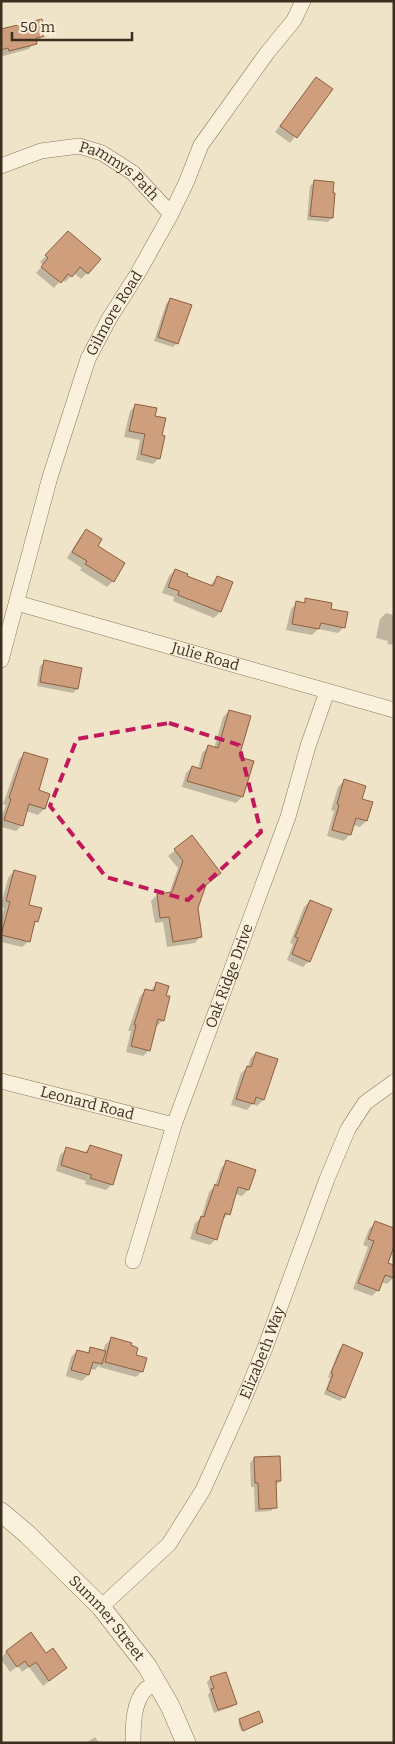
<svg xmlns="http://www.w3.org/2000/svg" width="395" height="1744" font-family="Bitter,serif">
  <style>
    .shadow { fill: #0003 }
    .building { fill: #cf9f7d; stroke: #8d5f41 }
    .lines { fill: none; stroke-linecap: round; stroke-linejoin: round }
    .minor-casing { stroke: #8d765c; stroke-width: 16 }
    .tertiary-casing { stroke: #8d765c; stroke-width: 20 }
    .minor { stroke: #faf1dc; stroke-width: 15 }
    .tertiary { stroke: #faf1dc; stroke-width: 19 }
    .marked { fill: none; stroke: #c2185b; stroke-width: 4; stroke-dasharray: 10 6; stroke-linejoin: round }
    .labels { text-anchor: middle; dominant-baseline: central; stroke-width: 4.5; stroke-linejoin: round; paint-order: stroke }
    .street-label { font-size: 15px; fill: #3d2e20; stroke: #f7eed8 }
  </style>
  <rect width="100%" height="100%" fill="#f0e4c8"/>
  <path class="shadow" d="M 1,30 L 44,35 L 38,41 L 35,42 L 29,49 L 3,56 L 1,54 Z
    M 316,79 L 331,90 L 290,143 L 275,132 Z
    M 315,181 L 332,218 L 328,222 L 307,220 L 310,186 Z
    M 68,233 L 87,273 L 81,279 L 74,273 L 65,282 L 62,279 L 54,288 L 36,273 L 43,265 L 40,262 Z
    M 170,300 L 177,343 L 173,347 L 154,341 L 166,304 Z
    M 136,405 L 153,416 L 161,436 L 159,458 L 153,464 L 136,460 L 140,440 L 124,437 L 130,411 Z
    M 86,531 L 96,546 L 113,581 L 107,587 L 80,570 L 82,568 L 67,558 L 80,537 Z
    M 175,570 L 185,577 L 210,586 L 217,577 L 232,583 L 220,612 L 214,618 L 173,601 L 174,597 L 162,593 L 169,576 Z
    M 306,600 L 329,610 L 344,627 L 338,633 L 318,629 L 312,635 L 286,630 L 291,609 L 297,603 L 302,604 Z
    M 386,613 L 394,615 L 394,645 L 387,644 L 388,641 L 376,638 L 380,619 Z
    M 45,662 L 77,689 L 73,693 L 37,686 L 40,666 Z
    M 229,711 L 238,758 L 252,762 L 242,797 L 236,803 L 182,787 L 186,773 L 192,767 L 198,769 L 202,753 L 208,747 L 214,749 L 223,717 Z
    M 25,753 L 44,809 L 38,815 L 26,811 L 22,825 L 16,831 L 1,827 L 1,818 L 6,805 L 3,804 L 19,759 Z
    M 344,781 L 360,800 L 366,821 L 360,827 L 353,825 L 350,834 L 344,841 L 327,836 L 334,811 L 331,810 L 338,787 Z
    M 192,837 L 204,886 L 197,908 L 201,936 L 195,943 L 167,947 L 163,922 L 155,923 L 151,901 L 157,895 L 169,894 L 178,868 L 168,856 Z
    M 14,871 L 27,906 L 37,921 L 32,926 L 29,941 L 22,947 L 1,942 L 1,920 L 4,908 L 1,907 L 1,905 L 8,878 Z
    M 310,901 L 309,961 L 303,967 L 287,960 L 293,944 L 290,943 L 304,907 Z
    M 156,984 L 165,996 L 163,1020 L 157,1026 L 155,1026 L 149,1050 L 143,1056 L 126,1052 L 131,1031 L 128,1031 L 140,996 L 146,990 L 150,991 Z
    M 256,1053 L 263,1100 L 257,1106 L 252,1104 L 247,1110 L 231,1105 L 241,1073 L 248,1067 L 250,1059 Z
    M 90,1147 L 112,1184 L 106,1190 L 85,1184 L 86,1181 L 56,1171 L 60,1155 L 66,1149 L 84,1153 Z
    M 227,1162 L 254,1170 L 248,1190 L 242,1196 L 235,1194 L 228,1214 L 222,1221 L 216,1239 L 210,1245 L 190,1239 L 195,1223 L 201,1218 L 209,1192 L 215,1186 L 221,1168 Z
    M 375,1223 L 394,1230 L 394,1249 L 388,1264 L 394,1277 L 387,1284 L 381,1282 L 378,1290 L 372,1296 L 353,1289 L 368,1247 L 363,1245 L 369,1229 Z
    M 111,1339 L 135,1356 L 142,1371 L 136,1377 L 99,1367 L 100,1364 L 95,1370 L 90,1369 L 88,1375 L 82,1381 L 66,1376 L 71,1357 L 77,1351 L 86,1354 L 91,1349 L 103,1352 L 105,1345 Z
    M 343,1346 L 344,1397 L 340,1401 L 324,1394 L 330,1378 L 328,1377 L 339,1350 Z
    M 254,1458 L 280,1481 L 276,1485 L 275,1507 L 271,1511 L 255,1512 L 254,1487 L 251,1487 L 250,1463 Z
    M 31,1634 L 46,1654 L 66,1668 L 43,1686 L 29,1667 L 22,1672 L 18,1666 L 10,1672 L 1,1659 L 6,1652 Z
    M 211,1678 L 236,1703 L 232,1707 L 214,1713 L 208,1695 L 210,1692 L 207,1682 Z
    M 258,1713 L 262,1722 L 241,1731 L 238,1722 Z
    M 95,1737 L 99,1743 L 86,1743 Z"/>
  <path class="building" d="M 42,19 L 46,36 L 36,38 L 37,44 L 9,51 L 8,48 L 1,50 L 1,29 Z
    M 316,77 L 333,89 L 297,138 L 280,126 Z
    M 314,180 L 334,182 L 333,193 L 335,193 L 333,218 L 310,216 Z
    M 68,231 L 101,259 L 88,274 L 80,267 L 72,277 L 68,274 L 61,283 L 41,267 L 48,258 L 45,255 Z
    M 170,298 L 192,305 L 178,344 L 158,337 Z
    M 135,404 L 157,408 L 155,416 L 166,418 L 162,435 L 165,436 L 160,459 L 141,454 L 145,434 L 129,431 Z
    M 86,529 L 102,539 L 98,546 L 125,563 L 114,582 L 85,564 L 87,561 L 72,552 Z
    M 175,569 L 188,574 L 187,576 L 213,586 L 217,576 L 233,582 L 221,612 L 178,595 L 179,591 L 168,587 Z
    M 305,598 L 332,603 L 331,609 L 348,612 L 345,628 L 321,623 L 319,629 L 292,624 L 296,601 L 305,603 Z
    M 44,660 L 82,668 L 78,689 L 40,682 Z
    M 229,710 L 251,716 L 239,757 L 254,761 L 243,797 L 187,781 L 192,766 L 201,769 L 208,745 L 218,748 Z
    M 24,752 L 48,759 L 39,790 L 50,794 L 45,809 L 29,804 L 23,826 L 4,820 L 11,799 L 9,798 Z
    M 344,779 L 366,786 L 362,799 L 373,802 L 367,821 L 356,818 L 351,835 L 332,830 L 339,805 L 337,804 Z
    M 192,835 L 221,873 L 206,885 L 198,908 L 202,937 L 173,942 L 169,917 L 160,918 L 157,894 L 172,892 L 183,861 L 174,849 Z
    M 14,870 L 36,876 L 29,905 L 42,908 L 38,922 L 35,921 L 30,942 L 1,935 L 10,902 L 6,901 Z
    M 310,900 L 332,909 L 310,962 L 292,954 L 298,938 L 295,937 Z
    M 156,982 L 169,986 L 166,996 L 170,996 L 164,1021 L 158,1019 L 150,1051 L 131,1046 L 136,1025 L 134,1025 L 145,989 L 154,991 Z
    M 256,1052 L 278,1059 L 264,1100 L 256,1097 L 254,1104 L 236,1099 L 247,1066 L 251,1067 Z
    M 90,1145 L 122,1155 L 113,1185 L 90,1178 L 92,1175 L 61,1165 L 66,1147 L 87,1153 Z
    M 226,1160 L 256,1170 L 249,1190 L 238,1187 L 230,1215 L 225,1213 L 217,1240 L 196,1233 L 201,1216 L 204,1217 L 215,1184 L 218,1186 Z
    M 375,1221 L 394,1228 L 394,1246 L 388,1263 L 394,1265 L 394,1278 L 385,1275 L 379,1291 L 358,1283 L 374,1241 L 368,1239 Z
    M 111,1337 L 132,1343 L 131,1345 L 138,1348 L 136,1355 L 147,1358 L 143,1372 L 105,1362 Z
    M 343,1344 L 363,1353 L 345,1398 L 327,1390 L 333,1374 L 331,1373 Z
    M 90,1347 L 106,1351 L 102,1364 L 93,1362 L 89,1375 L 71,1370 L 77,1350 L 89,1353 Z
    M 280,1456 L 281,1481 L 276,1481 L 277,1508 L 259,1509 L 258,1483 L 255,1483 L 254,1457 Z
    M 31,1632 L 46,1653 L 53,1648 L 67,1668 L 49,1681 L 36,1662 L 29,1667 L 25,1661 L 17,1667 L 6,1651 Z
    M 226,1672 L 237,1704 L 218,1710 L 211,1689 L 214,1688 L 210,1677 Z
    M 259,1711 L 263,1722 L 243,1731 L 239,1719 Z"/>
  <g class="lines">
    <g class="minor-casing">
      <g id="minor">
        <path id="s1" d="M 1,166 L 41,151 L 79,146 L 102,153 L 133,173 L 171,214"/>
        <path id="s2" d="M 17,603 L 394,710"/>
        <path id="s3" d="M 1,660 L 50,477 L 88,359 L 109,319 L 138,273 L 171,214 L 186,183 L 201,145 L 267,53 L 294,20 L 303,1"/>
        <path id="s4" d="M 1,1081 L 174,1125"/>
        <path id="s5" d="M 133,1261 L 174,1125 L 288,817 L 308,746 L 327,692"/>
        <path id="s6" d="M 101,1607 L 169,1544 L 203,1490 L 240,1408 L 265,1348 L 327,1179 L 348,1129 L 365,1103 L 394,1082"/>
        <path d="M 133,1743 C 133,1727 133,1701 146,1689 C 149,1687 154,1685 157,1683"/>
      </g>
    </g>
    <g class="tertiary-casing">
      <g id="tertiary">
        <path id="s7" d="M 1,1512 L 27,1534 L 101,1607 L 147,1666 L 170,1706 L 186,1743"/>
      </g>
    </g>
    <use href="#minor" class="minor"/>
    <use href="#tertiary" class="tertiary"/>
  </g>
  <path class="marked" d="M 169,723 L 239,745 L 261,832 L 188,900 L 106,877 L 50,806 L 77,739 Z"/>
  <g class="labels">
    <g class="street-label">
      <text stroke="none"><textPath href="#s1" startOffset="129">Pammys Path</textPath></text>
      <text stroke="none"><textPath href="#s3" startOffset="366">Gilmore Road</textPath></text>
      <text stroke="none"><textPath href="#s2" startOffset="196">Julie Road</textPath></text>
      <text stroke="none"><textPath href="#s5" startOffset="301">Oak Ridge Drive</textPath></text>
      <text stroke="none"><textPath href="#s4" startOffset="89">Leonard Road</textPath></text>
      <text stroke="none"><textPath href="#s6" startOffset="306">Elizabeth Way</textPath></text>
      <text stroke="none"><textPath href="#s7" startOffset="150">Summer Street</textPath></text>
    </g>
  </g>
  <rect width="395" height="1744" fill="none" stroke="#3d2e20" stroke-width="5"/>
  <path d="M12 32v8h120v-8" fill="none" stroke="#3d2e20" stroke-width="2.5"/>
  <text x="20" y="32" font-size="15" fill="#3d2e20" stroke="#f7eed8" stroke-width="4" paint-order="stroke">50 m</text>
</svg>
